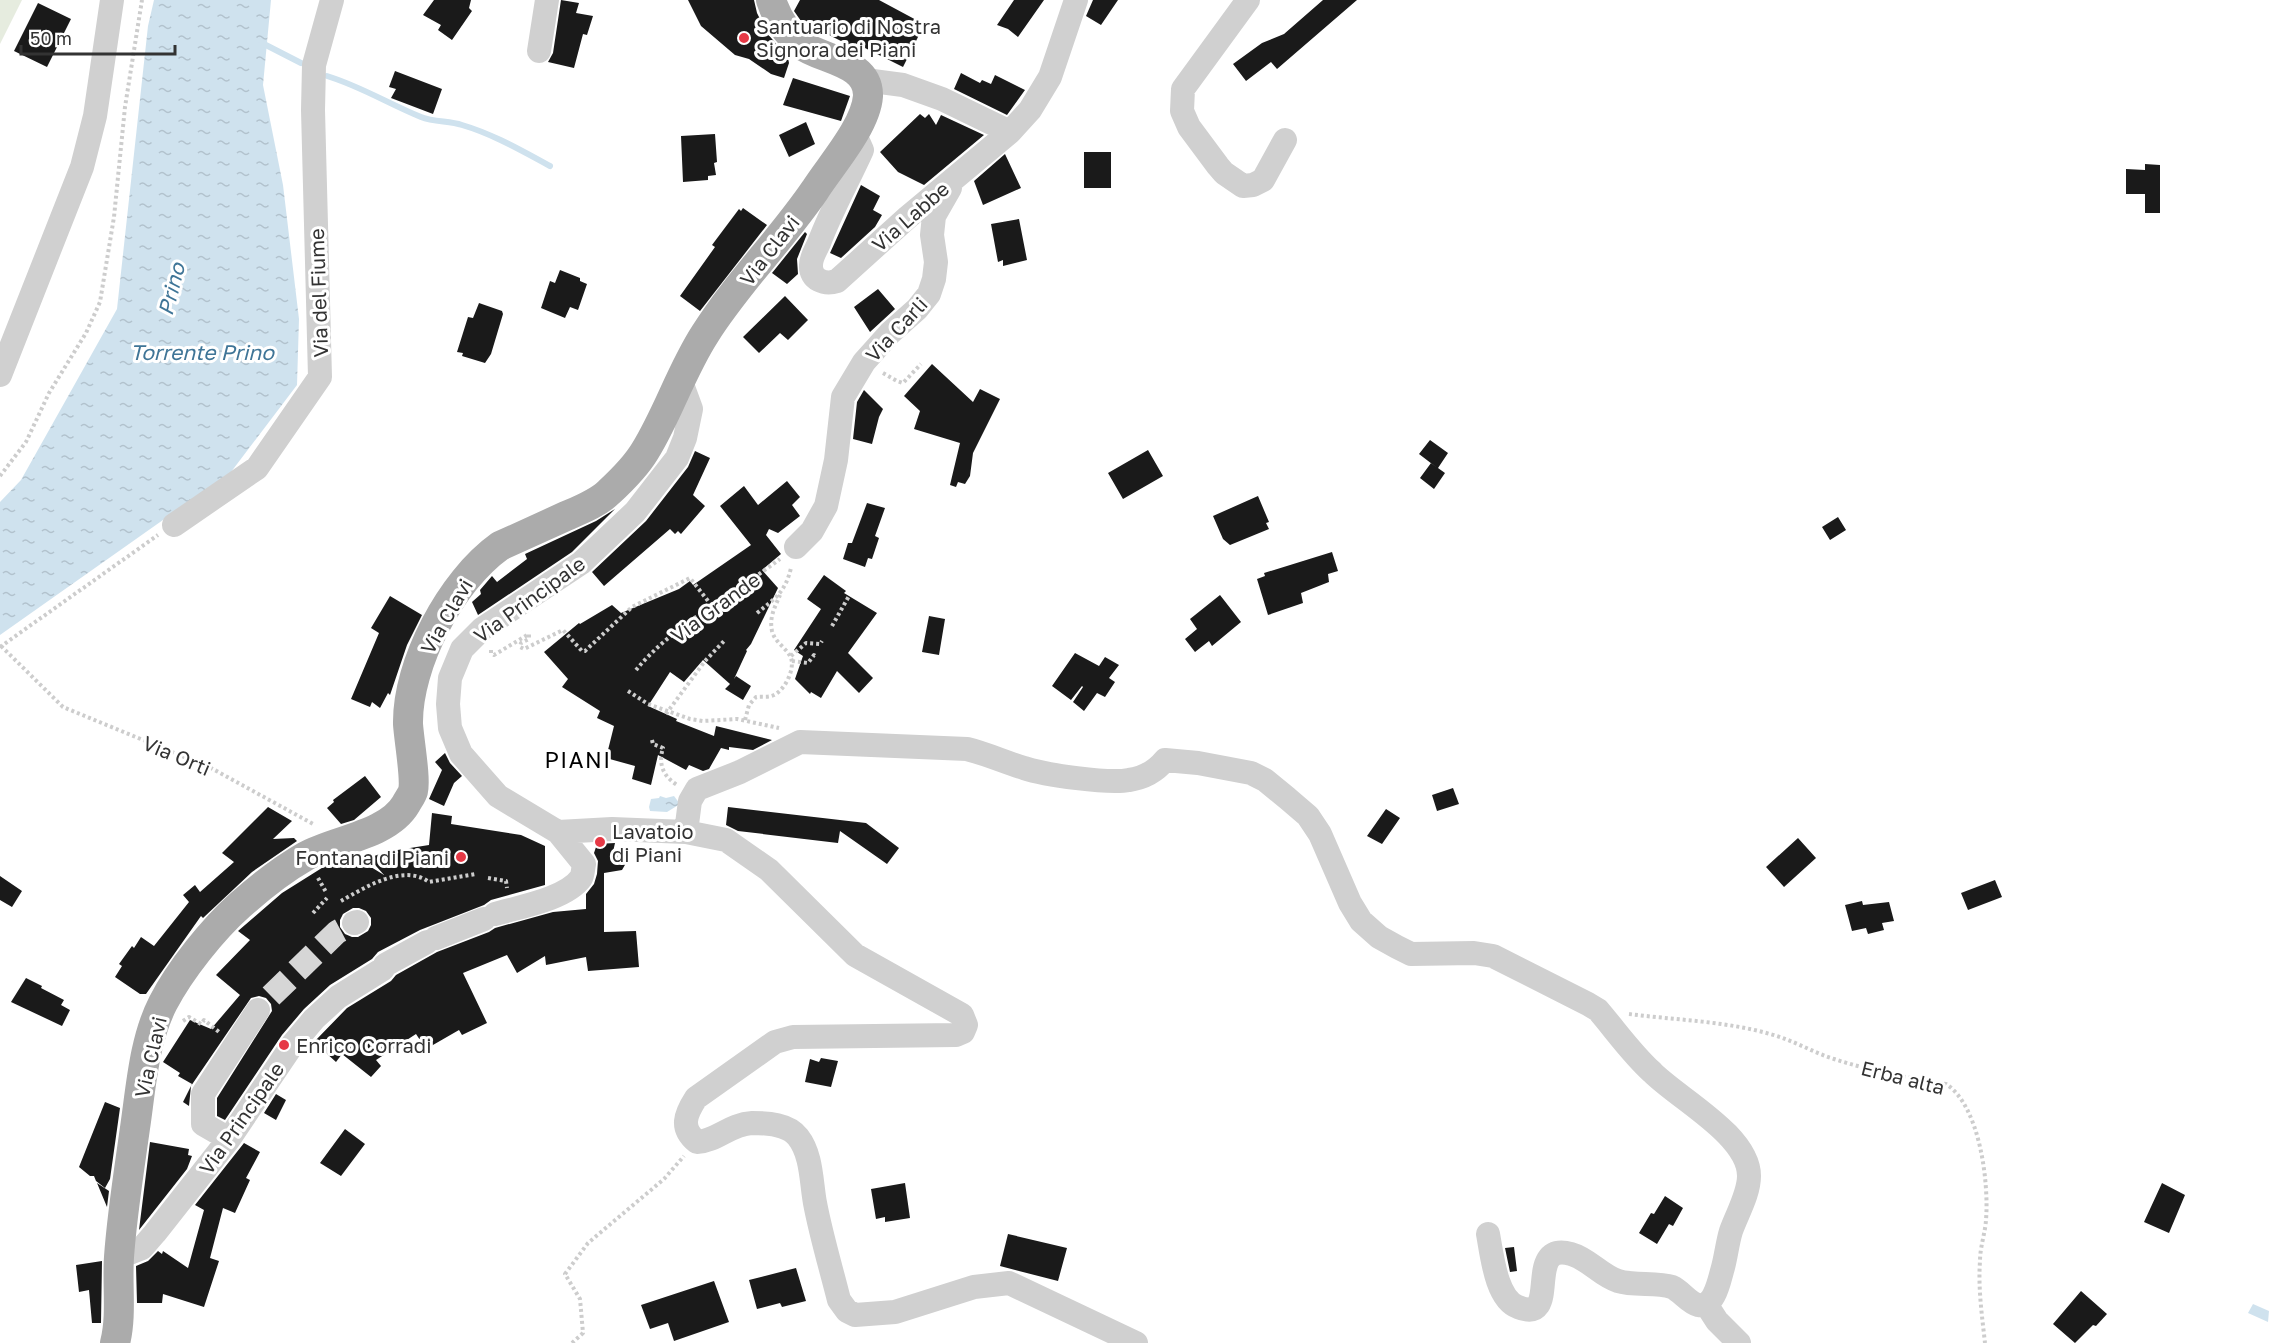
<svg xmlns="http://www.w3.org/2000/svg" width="2269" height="1343" font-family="'Golos Text',sans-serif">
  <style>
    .pitch { fill: #e6ecdf }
    .water { fill: url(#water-ripples) }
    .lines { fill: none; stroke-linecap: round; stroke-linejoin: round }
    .stream { stroke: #cfe2ee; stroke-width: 6 }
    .building { fill: #1a1a1a; fill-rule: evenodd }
    .minor-tunnel { stroke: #d6d6d6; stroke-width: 24; stroke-dasharray: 24 12; stroke-linecap: butt }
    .path { stroke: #cdcdcd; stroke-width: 4; stroke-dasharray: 3 3; stroke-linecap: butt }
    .minor { stroke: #d0d0d0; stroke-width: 24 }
    .major { stroke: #ababab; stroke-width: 30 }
    .poi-dot { fill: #e63946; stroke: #fff; stroke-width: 2 }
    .labels { text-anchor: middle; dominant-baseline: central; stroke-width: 6; stroke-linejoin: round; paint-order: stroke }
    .poi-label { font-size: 20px; fill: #333; stroke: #fff; text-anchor: start }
    .street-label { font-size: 20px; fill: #333; stroke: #fff }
    .water-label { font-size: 21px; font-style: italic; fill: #3f7597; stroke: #fff }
    .quarter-label { font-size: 22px; letter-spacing: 1.5px; fill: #000; stroke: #fff }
  </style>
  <defs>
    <pattern id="water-ripples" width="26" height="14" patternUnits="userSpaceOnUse" patternTransform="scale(1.5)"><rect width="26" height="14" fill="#cfe2ee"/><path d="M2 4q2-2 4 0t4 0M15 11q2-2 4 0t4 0" fill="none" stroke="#b2c2cd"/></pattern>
  </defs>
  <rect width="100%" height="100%" fill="#fff"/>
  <path class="pitch" d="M 0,0 L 22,0 L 0,44 Z"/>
  <path class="water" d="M 154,0 L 271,0 L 263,85 L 283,185 L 299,319 L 297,385 L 231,472 L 0,635 L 0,502 L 21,480 L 117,309 L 148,26 Z
    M 660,796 L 666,798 L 674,796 L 680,804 L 667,812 L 650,811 L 649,807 L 651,799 L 659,798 Z
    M 2253,1304 L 2269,1311 L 2268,1322 L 2248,1313 Z"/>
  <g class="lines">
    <path class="stream" d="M 262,43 L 301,63
      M 327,76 C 360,86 389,104 421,117 C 434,122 449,121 462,125 C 493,134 522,151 550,166"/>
  </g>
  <path class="building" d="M 434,0 L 471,0 L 469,8 L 472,11 L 452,40 L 438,30 L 441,25 L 423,15 Z
    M 561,0 L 579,3 L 576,13 L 593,16 L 587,35 L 583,34 L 574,68 L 548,62 L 553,53 Z
    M 688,0 L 754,0 L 757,13 L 767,33 L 788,58 L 789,63 L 784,78 L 771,74 L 749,59 L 735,55 L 701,26 Z
    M 800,0 L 879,0 L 920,22 L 919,29 L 921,31 L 903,67 L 861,46 L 859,50 L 801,21 L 794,11 Z
    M 1014,0 L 1044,0 L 1018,37 L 1008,29 L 997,25 Z
    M 1093,0 L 1118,0 L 1101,25 L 1086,16 Z
    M 1323,0 L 1357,0 L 1277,69 L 1271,62 L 1246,81 L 1233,64 L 1262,43 L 1284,34 Z
    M 38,3 L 71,19 L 47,67 L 14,51 Z
    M 395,71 L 442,89 L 433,114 L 391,98 L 396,89 L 389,87 Z
    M 961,73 L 980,83 L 982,80 L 991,84 L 995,75 L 1025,90 L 1007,115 L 954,89 Z
    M 793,78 L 850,96 L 841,121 L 783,105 Z
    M 920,114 L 925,118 L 929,114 L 936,125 L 941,115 L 984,135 L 924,185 L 898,172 L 880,152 Z
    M 806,122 L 815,144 L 789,157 L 779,135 Z
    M 715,134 L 717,162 L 714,163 L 716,175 L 708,176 L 708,180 L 683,182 L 681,136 Z
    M 1084,152 L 1111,152 L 1111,188 L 1084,188 Z
    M 1005,154 L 1021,188 L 983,205 L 974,181 Z
    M 2145,164 L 2160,165 L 2160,213 L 2145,213 L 2145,194 L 2126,194 L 2126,169 L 2145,170 Z
    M 861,185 L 880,196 L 873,210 L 882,215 L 875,227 L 841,258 L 830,253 Z
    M 743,208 L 767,225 L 700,311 L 680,296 L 715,247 L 712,245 L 739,209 L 741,211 Z
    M 1019,219 L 1027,260 L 1003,266 L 1003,260 L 998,262 L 991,224 Z
    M 805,232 L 807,234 L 797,259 L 798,274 L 787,284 L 772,273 Z
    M 560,270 L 580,278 L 580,281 L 587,284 L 578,310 L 570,307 L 565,318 L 541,308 L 550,281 L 555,283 Z
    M 878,289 L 895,309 L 870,332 L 854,307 Z
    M 785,296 L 808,320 L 788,340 L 780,333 L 759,353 L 743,337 Z
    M 479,303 L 502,311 L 503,314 L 491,354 L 485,363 L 462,356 L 463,353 L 457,352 L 468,317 L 473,318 Z
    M 932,364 L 973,402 L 980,389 L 1000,399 L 973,453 L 970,476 L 965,484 L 958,482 L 956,487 L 950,485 L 960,443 L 914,429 L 920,411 L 904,396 Z
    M 864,390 L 883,409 L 879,417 L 872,444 L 853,439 L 857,402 Z
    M 1430,440 L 1448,453 L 1438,468 L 1445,473 L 1434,489 L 1420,478 L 1431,463 L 1436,467 L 1419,454 Z
    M 1148,450 L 1163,476 L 1123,499 L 1108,473 Z
    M 695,451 L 710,458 L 693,495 L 705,506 L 681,534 L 678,531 L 675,534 L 670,529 L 604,586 L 592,572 L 646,521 L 688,467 Z
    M 787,481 L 800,497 L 792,505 L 800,516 L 778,533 L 769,529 L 766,535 L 781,554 L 762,570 L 778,588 L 751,644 L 746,650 L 747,651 L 734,679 L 736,676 L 751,686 L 743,700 L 725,689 L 730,684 L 703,660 L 684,682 L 670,672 L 648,706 L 677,719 L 676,721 L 714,736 L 716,726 L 772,740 L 753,750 L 729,747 L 729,750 L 721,748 L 709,769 L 703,771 L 689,765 L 686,770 L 658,755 L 651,785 L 632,779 L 635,766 L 606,758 L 614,726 L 597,718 L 600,711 L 562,687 L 568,679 L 544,652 L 579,623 L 580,624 L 612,605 L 621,613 L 679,589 L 690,581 L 693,585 L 751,545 L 720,506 L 744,486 L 758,505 Z
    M 1258,496 L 1269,522 L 1266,523 L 1269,529 L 1230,545 L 1223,539 L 1213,516 Z
    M 867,503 L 885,508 L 875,536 L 879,538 L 872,559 L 868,558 L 865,567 L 843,559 L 848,543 L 852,543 Z
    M 615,509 L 572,552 L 478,615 L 472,602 L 481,594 L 480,590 L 492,576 L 497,582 L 527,559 L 525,554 L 596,521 Z
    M 1838,517 L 1846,530 L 1830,540 L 1822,527 Z
    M 1332,552 L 1338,571 L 1328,574 L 1329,582 L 1301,593 L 1303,603 L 1268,615 L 1257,579 L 1265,576 L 1264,573 Z
    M 824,575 L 846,591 L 844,593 L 877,613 L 848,653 L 873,678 L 859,693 L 837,671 L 821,698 L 811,692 L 810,694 L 795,679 L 803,656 L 794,650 L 821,609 L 807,599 Z
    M 1220,595 L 1241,622 L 1212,646 L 1209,641 L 1195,652 L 1185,639 L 1197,629 L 1190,619 Z
    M 390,596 L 422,615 L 407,645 L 390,695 L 388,693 L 380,708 L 372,702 L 370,707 L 351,699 L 379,633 L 371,628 Z
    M 929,616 L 945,619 L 939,655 L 922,652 Z
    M 1075,653 L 1099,666 L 1105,657 L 1119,665 L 1109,678 L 1115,682 L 1105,697 L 1097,693 L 1084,711 L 1073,702 L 1083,687 L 1082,686 L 1071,700 L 1052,686 Z
    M 445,753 L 450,763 L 462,776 L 454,783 L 444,806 L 429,799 L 442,770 L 435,762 Z
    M 365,776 L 381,797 L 354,820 L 341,824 L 327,808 L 334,802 L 333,800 Z
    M 1453,788 L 1459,804 L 1437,811 L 1432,795 Z
    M 268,807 L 292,821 L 273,839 L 294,838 L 297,841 L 252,872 L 203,918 L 201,916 L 146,994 L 140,994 L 115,977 L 122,966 L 119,964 L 132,946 L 134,948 L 141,937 L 154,946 L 189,902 L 183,895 L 195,885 L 200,892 L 234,862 L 222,853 Z
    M 728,807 L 866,823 L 899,848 L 887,864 L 840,831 L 838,843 L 738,831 L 726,825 Z
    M 1386,809 L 1400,818 L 1382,844 L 1367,836 Z
    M 432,813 L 452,816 L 451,824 L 521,835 L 545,846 L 545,885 L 491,900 L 484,905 L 420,930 L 378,952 L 372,959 L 330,985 L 304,1009 L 282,1035 L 225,1120 L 217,1116 L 217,1098 L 272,1011 L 271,1004 L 266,998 L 259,996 L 251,998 L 191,1086 L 189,1106 L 183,1102 L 192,1084 L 178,1076 L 180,1073 L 163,1062 L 190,1020 L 211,1029 L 240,995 L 216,975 L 250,940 L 238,931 L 282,893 L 325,866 L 353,856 L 384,875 L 369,858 L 385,852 L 429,845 ZM 353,908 L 359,908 L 366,911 L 371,918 L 371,925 L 368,931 L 358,937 L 352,937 L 345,934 L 340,927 L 340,920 L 343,914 Z
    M 1798,838 L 1816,858 L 1784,887 L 1766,867 Z
    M 615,843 L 613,852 L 629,858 L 622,870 L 604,873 L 604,932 L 636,931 L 639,967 L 588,971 L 586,957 L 546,965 L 545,956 L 517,973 L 507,955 L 463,973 L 487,1023 L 462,1035 L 459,1030 L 426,1049 L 416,1034 L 376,1060 L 381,1066 L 371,1077 L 342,1054 L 336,1062 L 314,1042 L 347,1008 L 391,981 L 396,975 L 437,952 L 489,932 L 495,928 L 553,912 L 586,909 L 586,894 L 594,884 L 597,874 L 598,861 L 594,853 L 597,844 Z
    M 0,876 L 22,891 L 12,907 L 0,900 Z
    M 1995,880 L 2002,897 L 1968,910 L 1961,893 Z
    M 1862,901 L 1863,905 L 1889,902 L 1894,921 L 1882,923 L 1884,930 L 1868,934 L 1866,928 L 1852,931 L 1845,905 Z
    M 26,978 L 42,986 L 41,988 L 64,1000 L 61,1005 L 70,1010 L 62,1026 L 11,1002 Z
    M 821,1058 L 838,1061 L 831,1087 L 805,1082 L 810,1059 L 819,1062 Z
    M 276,1094 L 286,1100 L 276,1120 L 264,1113 Z
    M 105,1102 L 120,1108 L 110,1179 L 105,1188 L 96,1181 L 94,1176 L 90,1176 L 79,1167 Z
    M 345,1129 L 365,1144 L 341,1176 L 320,1163 Z
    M 150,1142 L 189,1149 L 188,1155 L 192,1156 L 187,1169 L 139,1230 Z
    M 244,1143 L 260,1152 L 246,1178 L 250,1180 L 235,1213 L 223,1208 L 210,1258 L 219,1261 L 204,1307 L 163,1294 L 162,1303 L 137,1303 L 136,1266 L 148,1261 L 158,1251 L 162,1254 L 163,1251 L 188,1268 L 204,1210 L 195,1205 Z
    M 97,1183 L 109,1191 L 107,1207 Z
    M 905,1183 L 910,1218 L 885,1222 L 885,1217 L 876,1219 L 871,1189 Z
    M 2162,1183 L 2185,1195 L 2169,1233 L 2144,1222 Z
    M 1665,1196 L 1683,1208 L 1673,1226 L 1669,1224 L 1657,1244 L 1639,1233 L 1651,1213 L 1654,1214 Z
    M 1008,1234 L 1067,1248 L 1058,1281 L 1000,1266 Z
    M 1514,1247 L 1517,1271 L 1510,1272 L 1505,1248 Z
    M 102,1261 L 101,1323 L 92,1323 L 89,1290 L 79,1292 L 76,1265 Z
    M 796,1268 L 806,1301 L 782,1307 L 780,1303 L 757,1309 L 749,1280 Z
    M 714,1281 L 729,1322 L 674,1341 L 668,1323 L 650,1329 L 641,1305 Z
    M 2081,1291 L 2107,1314 L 2096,1326 L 2093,1325 L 2075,1343 L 2053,1324 Z"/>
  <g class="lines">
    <path class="minor-tunnel" d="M 271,996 L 337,932 L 354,923"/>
    <path class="path" d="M 883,373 L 897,381 L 903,383 L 921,364
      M 0,476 L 26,442 L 49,393 L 86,333 L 100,302 L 114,217 L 125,107 L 142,0
      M 757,613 C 776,598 785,592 791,568
      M 832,626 L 849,596
      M 1,646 L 63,707 L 211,768 L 315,825
      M 0,647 L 158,535
      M 491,650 L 491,653 L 494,655 L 529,634 L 529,639 L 521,643 L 520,647 L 524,649 L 563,630 L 582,651 L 585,651 L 632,607 L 690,578 L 712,606
      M 791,656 L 806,643 L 820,644 L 822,641
      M 792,661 L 808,663 L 814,655 L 816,657
      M 636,670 C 672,626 734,594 780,559
      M 628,691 L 648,704 L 690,719 L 703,721 L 737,719 L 779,728
      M 666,714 L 705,661 L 725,640
      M 745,720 L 749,705 L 756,697 C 762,696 768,698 774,695 C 785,690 795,669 791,658 C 787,648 775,643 772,631 C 769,617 775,607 780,595
      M 652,740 L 653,744 L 663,748 C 658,764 663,776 677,785
      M 318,878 L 326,892
      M 488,878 L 506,881 L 507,888
      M 341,901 C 364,888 403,863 429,882 L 476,874
      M 313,913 L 327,898
      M 1629,1014 C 1675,1020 1725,1021 1770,1034 C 1793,1040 1812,1052 1834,1059 C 1871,1071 1908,1078 1946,1084 C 1980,1106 1989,1183 1986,1220 C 1985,1234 1980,1247 1980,1261 C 1978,1288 1982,1316 1985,1343
      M 183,1021 L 189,1017 L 201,1024 L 204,1020 L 219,1032
      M 572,1343 L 583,1333 L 580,1299 L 565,1274 L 588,1243 L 664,1179 L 684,1156"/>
    <path class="minor" d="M 1248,0 L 1183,89 L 1182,111 L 1189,127 L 1218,166 L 1224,173 L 1243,186 L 1253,185 L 1263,180 L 1285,140
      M 539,51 L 547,0
      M 865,80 L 903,85 L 942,99 L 1010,132
      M 854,132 L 862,150 C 848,181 831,211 819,243 C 816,250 811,257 811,265 C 810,280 825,285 837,281 L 908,217 L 1010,132 L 1030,110 L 1050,77 L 1076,0
      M 0,375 L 82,167 L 95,116 L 112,0
      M 174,525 L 257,468 L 320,377 L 313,110 L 314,65 L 332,0
      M 796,547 L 812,531 L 826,506 L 836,460 L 843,397 L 864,362 L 890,333 L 917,309 L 929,294 L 934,279 L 936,262 L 932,235 L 934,216 L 950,188
      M 558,832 L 612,829 L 686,832 L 726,840 L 769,870 L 855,955 L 962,1015 L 966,1025 L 963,1032 L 956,1035 L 793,1037 L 775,1042 L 696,1098 C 685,1115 680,1128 697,1142 C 717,1141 730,1124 752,1123 C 768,1123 788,1124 798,1137 C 812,1155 811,1181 815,1203 C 821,1235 831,1268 839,1300 L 847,1311 L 855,1315 L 895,1312 L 974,1287 L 1009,1283 L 1136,1343
      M 686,832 L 690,801 L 697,789 L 740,772 L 800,742 L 967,749 C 987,754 1004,762 1024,768 C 1045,775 1109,784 1129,780 C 1143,778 1156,771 1165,760 L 1198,763 L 1251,773 L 1265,780 L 1287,798 L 1308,816 L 1320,834 L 1350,903 L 1361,921 L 1379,937 L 1397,947 L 1411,954 L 1474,953 L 1493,956 L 1588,1004 L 1598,1010 C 1616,1031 1632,1054 1652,1072 C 1677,1098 1749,1135 1749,1176 C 1749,1194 1737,1214 1731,1231 C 1727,1244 1726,1258 1722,1271 C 1719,1282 1714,1308 1698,1305 C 1689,1303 1681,1291 1672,1287 C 1657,1282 1634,1286 1618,1281 C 1600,1275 1589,1259 1571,1254 C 1522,1241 1563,1325 1518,1307 C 1496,1299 1492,1255 1488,1234
      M 495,914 C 519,907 566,899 581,878 C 583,874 583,869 584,864 L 558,832 L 498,796 L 461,754 L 450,728 L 448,704 L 450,678 L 462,649 L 482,629 L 581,563 L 635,512 L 677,458 L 685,438 L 691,409 L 680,379
      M 354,923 L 357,922
      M 436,938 L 484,919
      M 229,1139 L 203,1124 L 203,1094 L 258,1010
      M 119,1257 L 142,1248 L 155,1233 L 229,1139 L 293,1044 L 314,1019 L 338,997 L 383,969 L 385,965 L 427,942
      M 1706,1304 L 1717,1321 L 1739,1343"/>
    <path class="major" d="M 115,1343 C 122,1316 117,1285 119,1257 C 122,1214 129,1171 135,1128 C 141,1087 144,1040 163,1003 C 180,970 213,929 240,905 C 258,889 285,868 306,856 C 335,840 388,835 406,804 C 408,800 412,795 413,791 C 416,779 409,740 408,724 C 407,664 451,581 500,546 C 522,536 544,526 566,516 C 580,510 598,503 609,492 C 622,480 636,466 645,451 C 668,414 681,371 705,334 C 737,283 781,240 815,190 C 831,165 866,126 868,96 C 869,61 821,60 800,44 C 785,32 777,18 771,0"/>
  </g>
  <g class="poi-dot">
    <circle cx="744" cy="38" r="6"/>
    <circle cx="600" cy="842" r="6"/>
    <circle cx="461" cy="857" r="6"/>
    <circle cx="284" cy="1045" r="6"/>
  </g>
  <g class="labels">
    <g class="poi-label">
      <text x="756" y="26">Santuario di Nostra<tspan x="756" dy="23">Signora dei Piani</tspan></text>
      <text x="612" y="831">Lavatoio<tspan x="612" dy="23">di Piani</tspan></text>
      <text x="449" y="857" text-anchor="end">Fontana di Piani</text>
      <text x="296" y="1045">Enrico Corradi</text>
    </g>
    <g class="street-label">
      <text transform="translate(910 216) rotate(-41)">Via Labbe</text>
      <text transform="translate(769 250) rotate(-52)">Via Clavi</text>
      <text transform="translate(318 293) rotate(-92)">Via del Fiume</text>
      <text transform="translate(896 329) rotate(-47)">Via Carli</text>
      <text transform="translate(529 599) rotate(-36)">Via Principale</text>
      <text transform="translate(715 607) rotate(-36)">Via Grande</text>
      <text transform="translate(446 616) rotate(-60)">Via Clavi</text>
      <text transform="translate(177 755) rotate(23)">Via Orti</text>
      <text transform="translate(150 1057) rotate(-77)">Via Clavi</text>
      <text transform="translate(1903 1077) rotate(14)">Erba alta</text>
      <text transform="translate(241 1118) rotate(-55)">Via Principale</text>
    </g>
    <g class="water-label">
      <text transform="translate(171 289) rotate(-76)">Prino</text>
      <text x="202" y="352">Torrente Prino</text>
    </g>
    <g class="quarter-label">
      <text x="578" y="759">PIANI</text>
    </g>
  </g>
  <path d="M21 45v9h154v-9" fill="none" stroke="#333333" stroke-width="3"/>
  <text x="30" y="45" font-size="18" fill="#333333" stroke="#ffffff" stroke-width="4.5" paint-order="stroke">50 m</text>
</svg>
